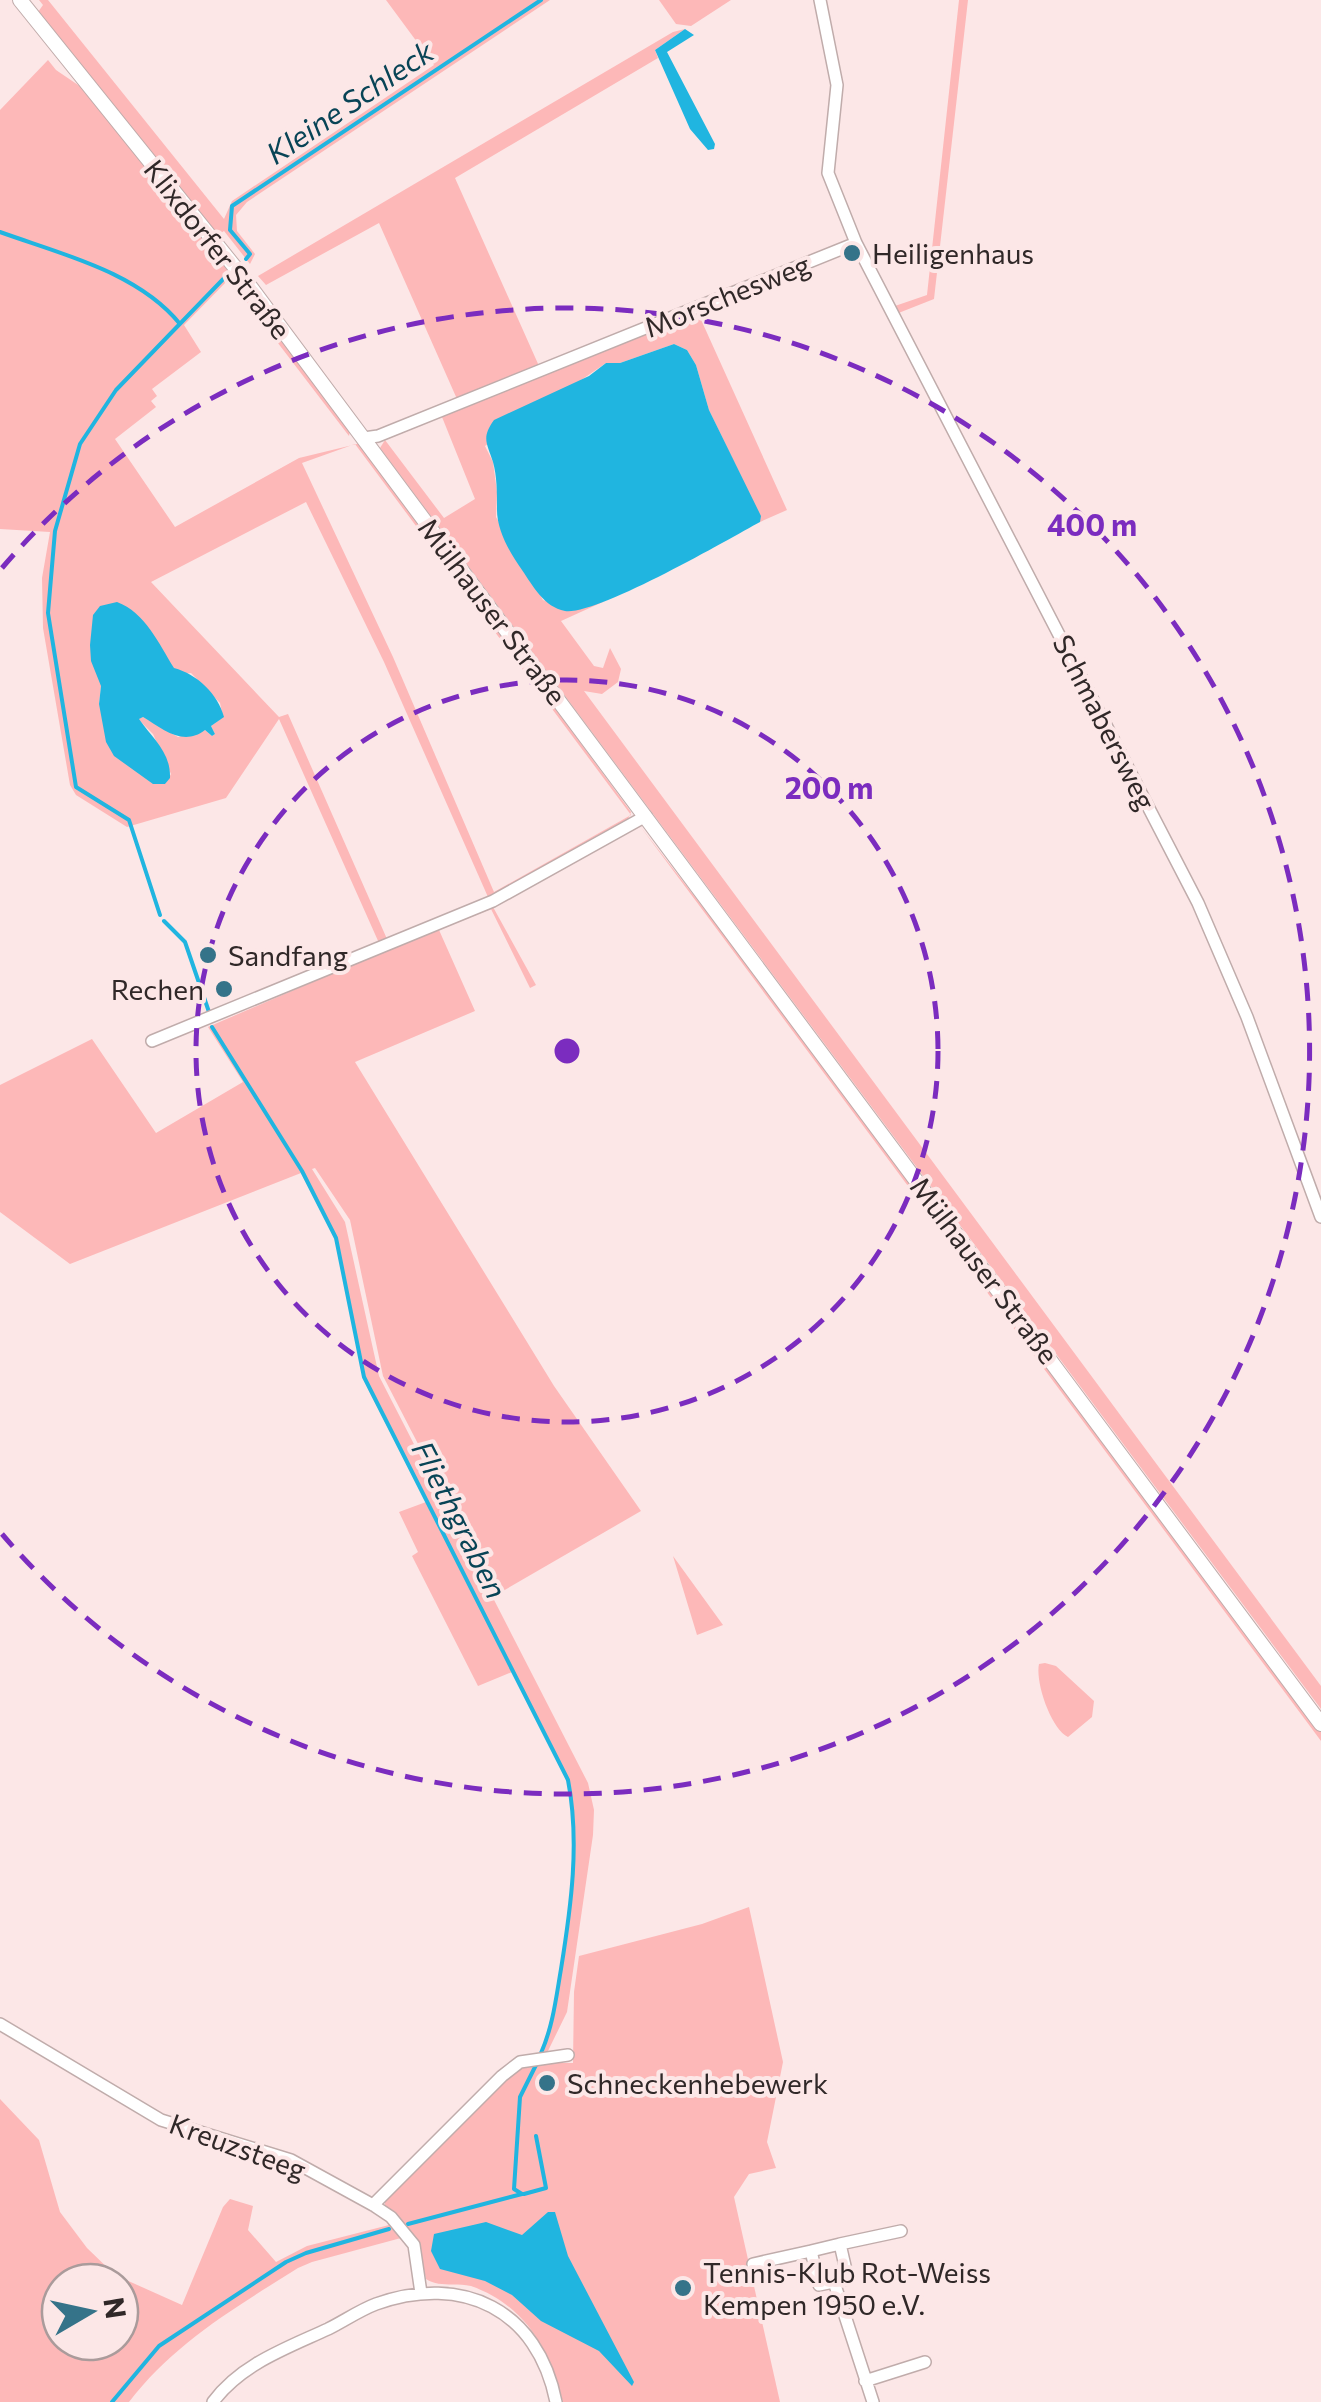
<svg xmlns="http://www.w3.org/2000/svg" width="1321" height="2402" font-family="Commissioner,sans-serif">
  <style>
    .green { fill: #fdb8b8; fill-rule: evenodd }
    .water { fill: #20b5e0 }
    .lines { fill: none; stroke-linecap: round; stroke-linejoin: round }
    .stream { stroke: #20b5e0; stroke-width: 4 }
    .minor-casing { stroke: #c0acab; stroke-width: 14 }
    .tertiary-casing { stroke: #c0acab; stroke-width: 16 }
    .minor { stroke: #fff; stroke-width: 11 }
    .tertiary { stroke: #fff; stroke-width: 14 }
    .ring { fill: none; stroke: #7b2cbf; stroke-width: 5; stroke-dasharray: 18 12 }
    .poi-dot { fill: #357389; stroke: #fce7e7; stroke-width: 4 }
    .labels { text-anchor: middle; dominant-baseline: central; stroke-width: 8; stroke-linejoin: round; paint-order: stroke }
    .street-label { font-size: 28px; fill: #302828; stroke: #fce7e7 }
    .poi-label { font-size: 28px; fill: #302828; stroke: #fce7e7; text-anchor: start }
    .water-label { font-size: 30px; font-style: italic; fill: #084456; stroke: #fce7e7 }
    .centre { fill: #7b2cbf; stroke: #fce7e7; stroke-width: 5 }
    .ring-label { font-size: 30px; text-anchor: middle; font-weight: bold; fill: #7b2cbf; stroke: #fce7e7; stroke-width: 8; stroke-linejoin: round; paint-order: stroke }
  </style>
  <rect width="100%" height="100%" fill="#fce7e7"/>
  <path class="green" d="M 39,0 L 48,0 L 224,219 L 232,201 L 434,65 L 386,0 L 550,0 L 247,202 L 236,215 L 237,231 L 255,254 L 250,264 L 224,231 L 218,235 L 38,12 L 43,5 Z
    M 659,0 L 731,0 L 691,26 L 676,24 Z
    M 959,0 L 968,0 L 934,299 L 896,314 L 892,307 L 927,295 Z
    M 685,29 L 655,50 L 658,58 L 455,178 L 539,366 L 457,399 L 379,223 L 266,285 L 258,276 L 673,32 Z
    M 48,60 L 56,70 L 84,89 L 234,275 L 350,431 L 349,436 L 229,279 L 184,325 L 201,352 L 152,389 L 157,396 L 151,401 L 156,407 L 115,439 L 175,527 L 299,458 L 361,443 L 631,812 L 626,824 L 489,898 L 379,943 L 279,719 L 226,798 L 127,827 L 76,795 L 70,785 L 43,628 L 42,578 L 50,532 L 0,529 L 0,110 ZM 355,444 L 631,815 L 494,892 L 393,657 L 302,463 ZM 306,502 L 384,662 L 488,897 L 387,939 L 288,714 L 279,717 L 151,582 ZM 191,673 L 220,703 L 223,717 L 211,726 L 215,734 L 212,736 L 205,730 L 178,737 L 143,717 L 138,719 L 153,734 L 171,774 L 165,784 L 99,704 L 101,686 Z
    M 698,313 L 787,510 L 760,522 L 760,516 L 709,410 L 696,365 L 687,350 L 674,344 L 620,363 L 606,363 L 485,446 L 493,462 L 497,492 L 496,517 L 543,600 L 571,611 L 605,601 L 561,621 L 594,666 L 603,668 L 610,648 L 621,669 L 618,682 L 602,694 L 584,691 L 1321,1686 L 1321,1709 L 380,448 L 385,440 L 444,518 L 475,499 L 442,417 Z
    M 640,826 L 788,1017 L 1321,1731 L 1321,1741 Z
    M 493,907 L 536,985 L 530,988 L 491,909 L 439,930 L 475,1011 L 355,1062 L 554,1386 L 641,1511 L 496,1595 L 383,1376 L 350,1220 L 315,1168 L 312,1169 L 345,1222 L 379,1376 L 588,1783 L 594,1810 L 593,1835 L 567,2012 L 546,2055 L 539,2055 C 562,2001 585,1837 567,1782 C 555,1746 529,1707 512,1672 L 478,1686 L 412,1556 L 418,1552 L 399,1512 L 426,1502 L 368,1389 L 335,1239 L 301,1173 L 70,1264 L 0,1212 L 0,1085 L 92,1039 L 156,1133 L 243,1082 L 208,1027 L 484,908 Z
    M 673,1556 L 723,1625 L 697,1635 Z
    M 1045,1663 L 1056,1666 L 1094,1701 L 1092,1717 L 1068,1737 C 1051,1729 1035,1682 1039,1664 Z
    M 749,1907 L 783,2062 L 767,2142 L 776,2168 L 749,2174 L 734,2197 L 780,2402 L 563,2402 C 550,2350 525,2305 471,2286 C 456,2282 439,2288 426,2279 L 417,2239 L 385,2207 L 385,2201 L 505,2078 L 529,2063 L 573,2063 L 574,1992 L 579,1956 L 702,1924 Z
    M 0,2099 L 39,2140 L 60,2212 L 87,2248 L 115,2275 L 182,2305 L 223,2207 L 230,2199 L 253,2206 L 248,2230 L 276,2262 L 307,2246 L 389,2225 L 401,2238 L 312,2262 L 298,2268 C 236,2307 174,2343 129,2402 L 0,2402 ZM 60,2282 L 120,2282 L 120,2342 L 60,2342 Z"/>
  <path class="water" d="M 685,29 L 694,35 L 667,52 L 715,144 L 714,149 L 708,150 L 690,129 L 655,50 Z
    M 674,344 L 687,350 L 696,365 L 709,410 L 761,516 L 760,522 C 727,540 596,616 565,611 C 544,607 533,586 522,570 C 510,553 496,530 497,507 C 497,493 497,476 493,462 C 487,443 481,438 494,420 L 589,376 L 606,363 L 620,363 Z
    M 117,602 C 145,612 159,644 174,668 C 197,674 218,694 224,717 L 211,726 L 215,734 L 212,736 L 205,730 C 183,747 163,729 143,717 L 139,719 C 152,738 171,752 170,778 L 165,784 L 153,784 L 114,756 L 106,742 L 99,704 L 101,686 L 91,661 L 90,645 L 93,615 L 100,606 Z
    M 548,2212 L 555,2212 L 568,2256 L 634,2382 L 632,2386 L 599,2351 L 541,2321 L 512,2295 L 485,2281 L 440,2269 L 431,2251 L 434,2234 L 486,2222 L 522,2235 Z"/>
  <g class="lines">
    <path class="stream" d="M 0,232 C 61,254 138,272 180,324
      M 246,259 L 250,254 L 230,230 L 232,206 L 541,0
      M 160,915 L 129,820 L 76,787 L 48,613 L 55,531 L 80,444 L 116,390 L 230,272
      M 164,921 L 185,942 L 209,1012
      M 212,1027 L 302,1171 L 336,1238 L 364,1377 L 568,1780 C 580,1842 571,1907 561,1969 C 556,1998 553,2026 541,2053
      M 524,2194 L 546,2188 L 536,2136
      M 408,2224 L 522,2194 L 514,2189 L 520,2097 L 536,2065
      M 112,2402 L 159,2346 L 286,2262 L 306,2253 L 389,2229"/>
    <g class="minor-casing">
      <path id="minor" d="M 820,0 L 837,85 L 828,173 L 856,243 L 1198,903 L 1247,1017 L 1321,1217
        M 364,438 L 378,436 L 856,243
        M 152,1041 L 493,901 L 646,816
        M 0,2024 L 161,2120 L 291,2160 L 373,2205 L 391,2217 L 414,2245 L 421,2293
        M 373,2205 L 502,2076 L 520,2062 L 568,2055
        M 840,2244 L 848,2279 L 819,2285 L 811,2251 Z
        M 840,2244 L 901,2231
        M 753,2264 L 811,2251
        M 834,2282 L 873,2402
        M 865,2381 L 925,2362
        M 213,2402 C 241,2364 287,2348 328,2329 C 344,2321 360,2310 376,2304 C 463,2273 538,2310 556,2402"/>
    </g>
    <g class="tertiary-casing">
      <path id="tertiary" d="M 20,0 L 246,281 L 1321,1724"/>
    </g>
    <use href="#minor" class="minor"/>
    <use href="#tertiary" class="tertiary"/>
  </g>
  <g class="ring">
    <circle cx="567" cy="1051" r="371"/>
    <path d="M2 568A743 743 0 1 1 2 1534"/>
  </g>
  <g class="poi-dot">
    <circle cx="852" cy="253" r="10"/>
    <circle cx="208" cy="955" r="10"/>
    <circle cx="224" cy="989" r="10"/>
    <circle cx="547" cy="2083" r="10"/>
    <circle cx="683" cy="2288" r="10"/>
  </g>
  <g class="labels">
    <g class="street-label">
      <text transform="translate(218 249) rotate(52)">Klixdorfer Straße</text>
      <text transform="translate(727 295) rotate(-22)">Morschesweg</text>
      <text transform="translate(493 611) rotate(53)">Mülhauser Straße</text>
      <text transform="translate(1105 722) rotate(63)">Schmabersweg</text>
      <text transform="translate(985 1270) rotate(53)">Mülhauser Straße</text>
      <text transform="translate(238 2146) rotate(20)">Kreuzsteeg</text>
    </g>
    <g class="poi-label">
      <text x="872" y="253">Heiligenhaus</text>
      <text x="228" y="955">Sandfang</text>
      <text x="204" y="989" text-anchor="end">Rechen</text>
      <text x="567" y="2083">Schneckenhebewerk</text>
      <text x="703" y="2272">Tennis-Klub Rot-Weiss<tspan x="703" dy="32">Kempen 1950 e.V.</tspan></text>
    </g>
    <g class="water-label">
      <text transform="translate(349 101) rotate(-34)">Kleine Schleck</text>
      <text transform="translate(461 1519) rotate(63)">Fliethgraben</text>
    </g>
  </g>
  <circle cx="567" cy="1051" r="15" class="centre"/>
  <g class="ring-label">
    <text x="1092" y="536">400 m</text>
    <text x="829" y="799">200 m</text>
  </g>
  <g transform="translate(90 2312) rotate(81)"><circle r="48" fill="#fce7e7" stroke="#aa9b9b" stroke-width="2.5"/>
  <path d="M0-8L18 38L0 25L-18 38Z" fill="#357389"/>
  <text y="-15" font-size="28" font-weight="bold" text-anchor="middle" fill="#302828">N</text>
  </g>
</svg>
